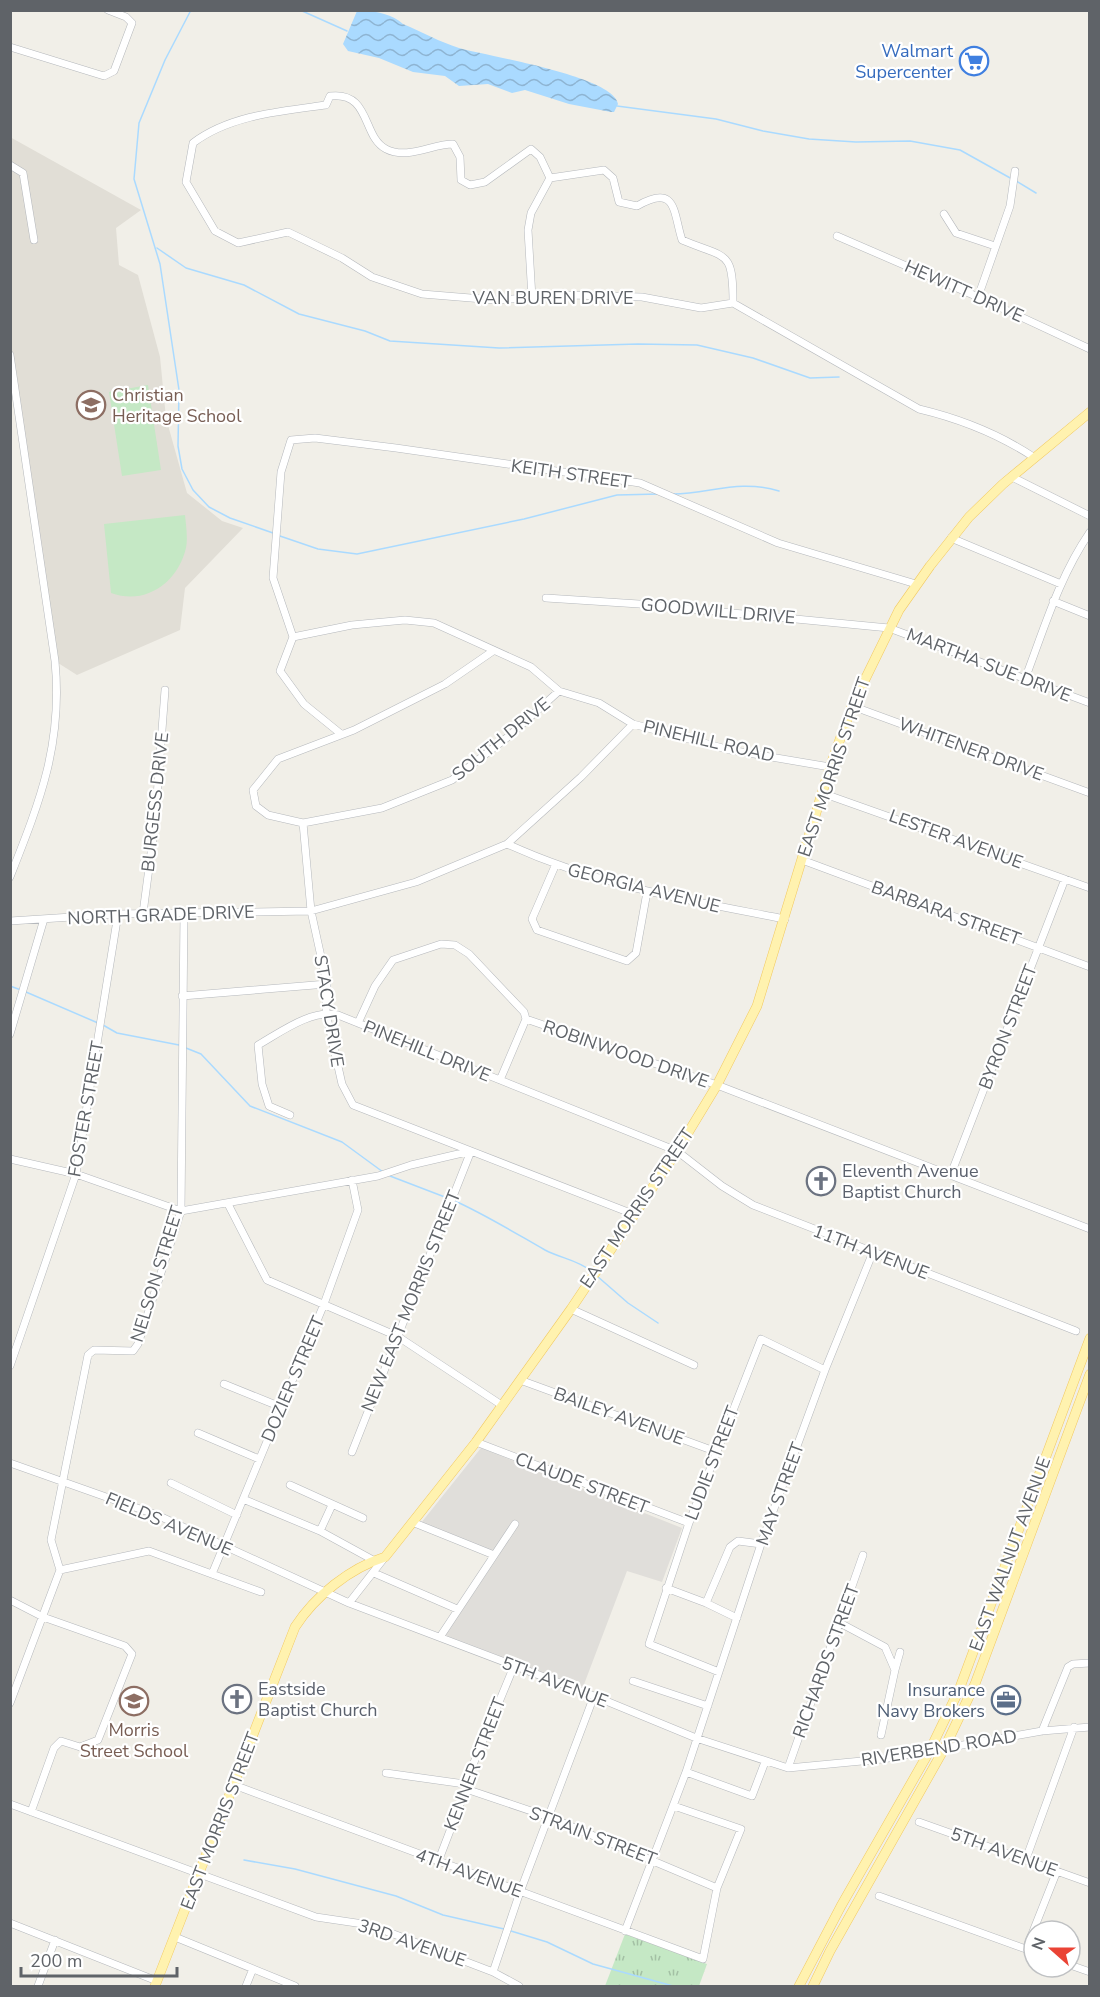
<svg xmlns="http://www.w3.org/2000/svg" width="1100" height="1997" font-family="'Nunito Sans',sans-serif">
  <style>
    .industrial { fill: #e0deda }
    .education { fill: #e1ded6 }
    .grass { fill: url(#grass-tufts) }
    .garden { fill: #c5e8c5 }
    .water { fill: url(#water-waves) }
    .lines { fill: none; stroke-linecap: round; stroke-linejoin: round }
    .stream { stroke: #aadaff; stroke-width: 1.5 }
    .minor-casing { stroke: #b5b8bc; stroke-width: 8 }
    .major-casing { stroke: #f2c960; stroke-width: 10 }
    .minor { stroke: #fff; stroke-width: 7 }
    .major { stroke: #fff2af; stroke-width: 9 }
    .labels { text-anchor: middle; dominant-baseline: central; stroke-width: 4.5; stroke-linejoin: round; paint-order: stroke }
    .shop-label { font-size: 18px; fill: #366cbe; stroke: #fff; text-anchor: end }
    .street-label { font-size: 18px; fill: #5f6368; stroke: #fff }
    .education-label { font-size: 18px; fill: #785e54; stroke: #fff; text-anchor: start }
    .worship-label { font-size: 18px; fill: #5b616d; stroke: #fff; text-anchor: start }
    .service-label { font-size: 18px; fill: #4e5e75; stroke: #fff; text-anchor: end }
  </style>
  <defs>
    <pattern id="grass-tufts" width="24" height="20" patternUnits="userSpaceOnUse" patternTransform="scale(1.5)"><rect width="24" height="20" fill="#c5e8c5"/><path d="M3 7l-1-3M5 7V3M7 7l1-3M15 17l-1-3M17 17v-4M19 17l1-3" fill="none" stroke="#a3c0a4"/></pattern>
    <pattern id="water-waves" width="16" height="10" patternUnits="userSpaceOnUse" patternTransform="scale(1.5)"><rect width="16" height="10" fill="#aadaff"/><path d="M0 5q4-4 8 0t8 0" fill="none" stroke="#8eb4d2"/></pattern>
  </defs>
  <rect width="100%" height="100%" fill="#f1efe8"/>
  <path class="industrial" d="M 481,1448 L 682,1528 L 662,1582 L 627,1571 L 583,1687 L 444,1637 L 500,1554 L 421,1523 Z"/>
  <path class="education" d="M 10,137 L 141,210 L 116,228 L 119,265 L 138,275 L 160,357 L 166,418 L 187,493 L 222,521 L 243,528 L 185,588 L 180,630 L 77,675 L 55,661 L 11,350 Z"/>
  <path class="grass" d="M 625,1934 L 707,1964 L 699,1986 L 605,1986 Z"/>
  <path class="garden" d="M 148,385 L 161,470 L 122,476 L 109,392 Z
    M 185,515 C 186,525 188,538 186,548 C 178,582 146,606 111,593 L 104,524 Z"/>
  <path class="water" d="M 357,11 C 373,10 392,14 403,24 C 422,32 440,42 459,48 C 486,56 614,76 618,104 L 614,112 L 611,112 L 569,104 L 525,90 L 512,93 L 488,84 L 459,86 L 445,76 L 413,72 L 379,58 L 348,51 L 343,44 Z"/>
  <g class="lines">
    <path class="stream" d="M 191,10 L 165,60 L 139,123 L 134,179 L 160,264 L 179,390 L 178,446 L 182,469 L 193,490 L 209,507 L 230,518 L 273,533
      M 300,10 L 347,31
      M 617,106 L 716,119 L 763,131 L 809,139 L 856,142 L 910,141 L 960,150 L 1012,179
      M 1016,181 L 1036,193
      M 157,248 L 186,268 L 244,285 L 299,314 L 365,331 L 390,341 L 499,348 L 638,344 L 697,345 L 753,358 L 810,378 L 839,377
      M 673,494 C 712,493 739,479 779,491
      M 280,536 L 318,549 L 357,554 L 524,519 L 617,495 L 659,494
      M 10,986 L 21,990
      M 26,992 L 98,1023
      M 103,1025 L 117,1033 L 179,1045
      M 186,1048 L 201,1054 L 250,1106 L 342,1142 L 383,1172
      M 390,1176 L 450,1199
      M 455,1201 C 486,1215 515,1233 545,1250 C 560,1258 578,1260 591,1271
      M 597,1276 L 628,1303 L 658,1323
      M 244,1860 L 295,1869 L 396,1896 L 443,1915 L 504,1929
      M 511,1931 L 547,1942 L 593,1964 L 673,1986"/>
    <g class="minor-casing">
      <path id="minor" d="M 10,47 L 104,76 L 114,71 L 132,23 L 126,17 L 108,10
        M 10,165 L 23,173 L 34,240
        M 944,214 L 956,233 L 995,246
        M 837,236 L 978,297 L 1090,349
        M 978,297 L 1010,206 L 1015,171
        M 532,298 L 528,230 L 531,213 L 550,178
        M 733,303 C 733,249 727,259 682,240 C 673,212 677,183 637,206 L 619,202 L 613,178 L 604,170 L 550,178 L 540,157 L 531,149 L 485,182 L 470,185 L 461,180 L 460,157 L 453,144 C 432,144 407,160 386,149 C 362,137 371,91 330,96 L 326,105 C 282,111 230,115 193,143 L 186,182 L 215,231 L 238,243 L 288,232 L 342,258 L 372,277 L 422,294 L 495,300 L 572,295 L 642,297 L 701,308 L 733,303 L 919,409 C 961,419 999,434 1035,458
        M 10,355 L 55,661 C 63,744 40,801 10,877
        M 1012,477 L 1090,516
        M 951,538 L 1061,584
        M 546,598 L 639,604 L 889,628 L 1090,703
        M 1053,601 L 1090,616
        M 293,637 L 273,578 L 281,472 L 291,440 L 315,438 L 396,448 L 640,483 L 778,543 L 916,584
        M 493,651 L 445,684 L 354,730 L 278,759 L 253,790 L 256,806 L 268,815 L 303,823 L 382,808 L 452,780 L 509,736 L 559,691
        M 1025,679 C 1044,629 1059,577 1090,532
        M 852,706 L 1090,793
        M 341,734 L 304,704 L 280,671 L 293,637 L 352,625 L 405,620 L 434,623 L 531,667 L 559,691 L 599,703 L 633,724 L 730,750 L 830,767
        M 822,793 L 1090,888
        M 303,823 L 311,911 L 327,984 L 326,1013 L 342,1084 L 353,1105 L 471,1151 L 352,1452
        M 507,844 C 599,886 687,900 785,919
        M 802,860 L 1090,967
        M 555,866 L 532,919 L 537,930 L 627,961 L 636,953 L 647,892
        M 143,913 L 155,823 L 165,690
        M 184,913 L 181,1211 L 138,1344 L 133,1351 L 94,1350 L 88,1355 L 51,1540 L 60,1570 L 149,1551 L 261,1592
        M 10,921 L 118,914 L 311,911 L 416,882 L 507,844 L 581,777 L 633,724
        M 182,996 L 327,984
        M 358,1023 L 375,986 L 393,960 L 441,944 L 455,945 L 469,954 L 524,1012 L 526,1019 L 717,1085 L 1090,1229
        M 10,1034 L 44,919
        M 500,1080 L 526,1019
        M 290,1115 L 269,1106 L 262,1084 L 258,1045 C 281,1032 311,1009 338,1015 L 677,1151 L 722,1186 L 753,1205 L 1076,1331
        M 10,1159 L 76,1174 L 181,1211 L 378,1176 L 411,1165 L 471,1151 L 633,1214
        M 951,1174 L 1065,879
        M 228,1204 L 267,1280 L 397,1336 L 500,1404
        M 571,1309 L 694,1365
        M 10,1366 L 76,1174 L 118,914
        M 520,1380 L 717,1452
        M 224,1384 L 281,1407
        M 198,1433 L 259,1459
        M 476,1442 L 689,1523
        M 10,1463 L 157,1515 L 349,1603 L 594,1696 L 696,1738 L 788,1768 L 883,1759 L 1042,1731 L 1090,1727
        M 171,1483 L 237,1515
        M 290,1485 L 363,1518
        M 243,1499 L 320,1531 L 373,1560
        M 412,1522 L 494,1555
        M 320,1531 L 332,1505
        M 374,1573 L 457,1609
        M 212,1574 L 324,1304 L 358,1210 L 352,1180
        M 666,1588 L 706,1603 L 737,1618
        M 10,1600 L 43,1617 L 125,1646 L 132,1654 L 98,1740 L 80,1747 L 61,1741 L 54,1748 L 31,1812
        M 349,1603 L 385,1557
        M 706,1603 L 730,1547 L 738,1541 L 761,1544
        M 840,1623 L 885,1647 L 895,1670 L 881,1735
        M 440,1637 L 515,1524
        M 895,1670 L 900,1652
        M 719,1672 L 649,1644 L 689,1523 L 761,1339 L 825,1370
        M 633,1681 L 708,1706
        M 10,1703 L 60,1570
        M 1042,1731 L 1068,1667 L 1073,1664 L 1090,1663
        M 788,1768 L 863,1555
        M 686,1772 L 752,1796 L 765,1762
        M 386,1773 L 465,1784
        M 234,1785 L 703,1959 L 717,1888 L 741,1829 L 674,1806
        M 466,1789 L 549,1817 L 717,1888
        M 10,1804 L 316,1917 L 370,1925 L 493,1972 L 519,1986
        M 919,1822 L 1090,1883
        M 1026,1859 L 1074,1727
        M 438,1862 L 466,1789 L 465,1784 L 514,1666
        M 879,1896 L 1034,1952
        M 10,1923 L 157,1981
        M 625,1931 L 686,1772 L 761,1544 L 825,1370 L 873,1252
        M 175,1937 L 295,1986
        M 1026,1949 L 1057,1871
        M 1070,1965 L 1090,1972
        M 493,1972 L 520,1892 L 594,1696
        M 38,1986 L 55,1940
        M 246,1986 L 252,1971"/>
    </g>
    <g class="major-casing">
      <path id="major" d="M 155,1986 L 295,1627 C 315,1596 350,1568 385,1557 L 476,1442 L 571,1309 L 677,1151 L 717,1085 L 757,1006 L 830,767 L 852,706 L 899,610 L 930,566 L 969,517 L 1003,484 L 1090,412
        M 799,1986 L 841,1906 L 929,1752 L 959,1690 L 1090,1338
        M 813,1986 L 830,1951 L 944,1749 L 975,1684 L 1090,1374"/>
    </g>
    <use href="#minor" class="minor"/>
    <use href="#major" class="major"/>
  </g>
  <defs>
    <g id="supermarket-ring" transform="scale(1.5)"><circle r="9.5" fill="#fff" stroke="#3f7fe0" stroke-width="1.5"/><path d="M-6-5.5h2.5l.6 2H6L4.5 2H-2.5L-4.4-4H-6ZM-1.5 3.2a1.3 1.3 0 1 0 .1 0ZM3 3.2a1.3 1.3 0 1 0 .1 0Z" fill="#3f7fe0"/></g>
    <g id="school-ring" transform="scale(1.5)"><circle r="9.5" fill="#fff" stroke="#8d6e63" stroke-width="1.5"/><path d="M0-5L7-2L0 1L-7-2ZM-4 1L0 2.5L4 1V4Q0 6-4 4Z" fill="#8d6e63"/></g>
    <g id="church-ring" transform="scale(1.5)"><circle r="9.5" fill="#fff" stroke="#6b7280" stroke-width="1.5"/><path d="M-1.2-6h2.4v3.5h3.3v2.4h-3.3V6h-2.4V-.1h-3.3v-2.4h3.3Z" fill="#6b7280"/></g>
    <g id="office-ring" transform="scale(1.5)"><circle r="9.5" fill="#fff" stroke="#5c6f8a" stroke-width="1.5"/><path d="M-6-3h4V-5.5h4V-3h4V5H-6ZM-1-4.5V-3h2v-1.5ZM-6 0V1H6V0Z" fill="#5c6f8a"/></g>
  </defs>
  <g fill-rule="evenodd">
    <use href="#supermarket-ring" x="974" y="61"/>
    <use href="#school-ring" x="91" y="405"/>
    <use href="#church-ring" x="821" y="1181"/>
    <use href="#church-ring" x="237" y="1699"/>
    <use href="#office-ring" x="1006" y="1700"/>
    <use href="#school-ring" x="134" y="1701"/>
  </g>
  <g class="labels">
    <g class="shop-label">
      <text x="953" y="51">Walmart<tspan x="953" dy="21">Supercenter</tspan></text>
    </g>
    <g class="street-label">
      <text transform="translate(964 291) rotate(24)">HEWITT DRIVE</text>
      <text x="553" y="298">VAN BUREN DRIVE</text>
      <text transform="translate(571 474) rotate(8)">KEITH STREET</text>
      <text transform="translate(718 611) rotate(5)">GOODWILL DRIVE</text>
      <text transform="translate(989 665) rotate(21)">MARTHA SUE DRIVE</text>
      <text transform="translate(501 739) rotate(-39)">SOUTH DRIVE</text>
      <text transform="translate(709 741) rotate(13)">PINEHILL ROAD</text>
      <text transform="translate(971 749) rotate(20)">WHITENER DRIVE</text>
      <text transform="translate(834 767) rotate(-71)">EAST MORRIS STREET</text>
      <text transform="translate(155 802) rotate(-84)">BURGESS DRIVE</text>
      <text transform="translate(956 839) rotate(20)">LESTER AVENUE</text>
      <text transform="translate(644 888) rotate(14)">GEORGIA AVENUE</text>
      <text transform="translate(946 913) rotate(20)">BARBARA STREET</text>
      <text transform="translate(161 915) rotate(-2)">NORTH GRADE DRIVE</text>
      <text transform="translate(329 1011) rotate(81)">STACY DRIVE</text>
      <text transform="translate(1008 1027) rotate(-69)">BYRON STREET</text>
      <text transform="translate(427 1051) rotate(22)">PINEHILL DRIVE</text>
      <text transform="translate(626 1054) rotate(19)">ROBINWOOD DRIVE</text>
      <text transform="translate(86 1109) rotate(-80)">FOSTER STREET</text>
      <text transform="translate(637 1208) rotate(-56)">EAST MORRIS STREET</text>
      <text transform="translate(871 1252) rotate(21)">11TH AVENUE</text>
      <text transform="translate(157 1274) rotate(-73)">NELSON STREET</text>
      <text transform="translate(411 1301) rotate(-68)">NEW EAST MORRIS STREET</text>
      <text transform="translate(293 1379) rotate(-67)">DOZIER STREET</text>
      <text transform="translate(619 1416) rotate(20)">BAILEY AVENUE</text>
      <text transform="translate(712 1463) rotate(-69)">LUDIE STREET</text>
      <text transform="translate(582 1483) rotate(21)">CLAUDE STREET</text>
      <text transform="translate(780 1494) rotate(-70)">MAY STREET</text>
      <text transform="translate(169 1524) rotate(23)">FIELDS AVENUE</text>
      <text transform="translate(1010 1554) rotate(-70)">EAST WALNUT AVENUE</text>
      <text transform="translate(826 1661) rotate(-70)">RICHARDS STREET</text>
      <text transform="translate(555 1682) rotate(21)">5TH AVENUE</text>
      <text transform="translate(939 1748) rotate(-9)">RIVERBEND ROAD</text>
      <text transform="translate(475 1764) rotate(-69)">KENNER STREET</text>
      <text transform="translate(220 1821) rotate(-69)">EAST MORRIS STREET</text>
      <text transform="translate(593 1836) rotate(21)">STRAIN STREET</text>
      <text transform="translate(1004 1852) rotate(20)">5TH AVENUE</text>
      <text transform="translate(469 1873) rotate(20)">4TH AVENUE</text>
      <text transform="translate(412 1943) rotate(19)">3RD AVENUE</text>
    </g>
    <g class="education-label">
      <text x="112" y="395">Christian<tspan x="112" dy="21">Heritage School</tspan></text>
      <text x="134" y="1730" text-anchor="middle">Morris<tspan x="134" dy="21">Street School</tspan></text>
    </g>
    <g class="worship-label">
      <text x="842" y="1171">Eleventh Avenue<tspan x="842" dy="21">Baptist Church</tspan></text>
      <text x="258" y="1689">Eastside<tspan x="258" dy="21">Baptist Church</tspan></text>
    </g>
    <g class="service-label">
      <text x="985" y="1690">Insurance<tspan x="985" dy="21">Navy Brokers</tspan></text>
    </g>
  </g>
  <rect width="1100" height="1997" fill="none" stroke="#5f6368" stroke-width="24"/>
  <g transform="translate(1052 1949) rotate(291)"><circle r="28" fill="#ffffff" stroke="#bfc1c3" stroke-width="1.5"/>
  <path d="M0-4.5L10 22L0 15L-10 22Z" fill="#ea4335"/>
  <text y="-9" font-size="16" font-weight="bold" text-anchor="middle" fill="#5f6368">N</text>
  </g>
  <path d="M21 1967v9h156v-9" fill="none" stroke="#5f6368" stroke-width="3"/>
  <text x="30" y="1967" font-size="18" fill="#5f6368" stroke="#ffffff" stroke-width="4.5" paint-order="stroke">200 m</text>
</svg>
